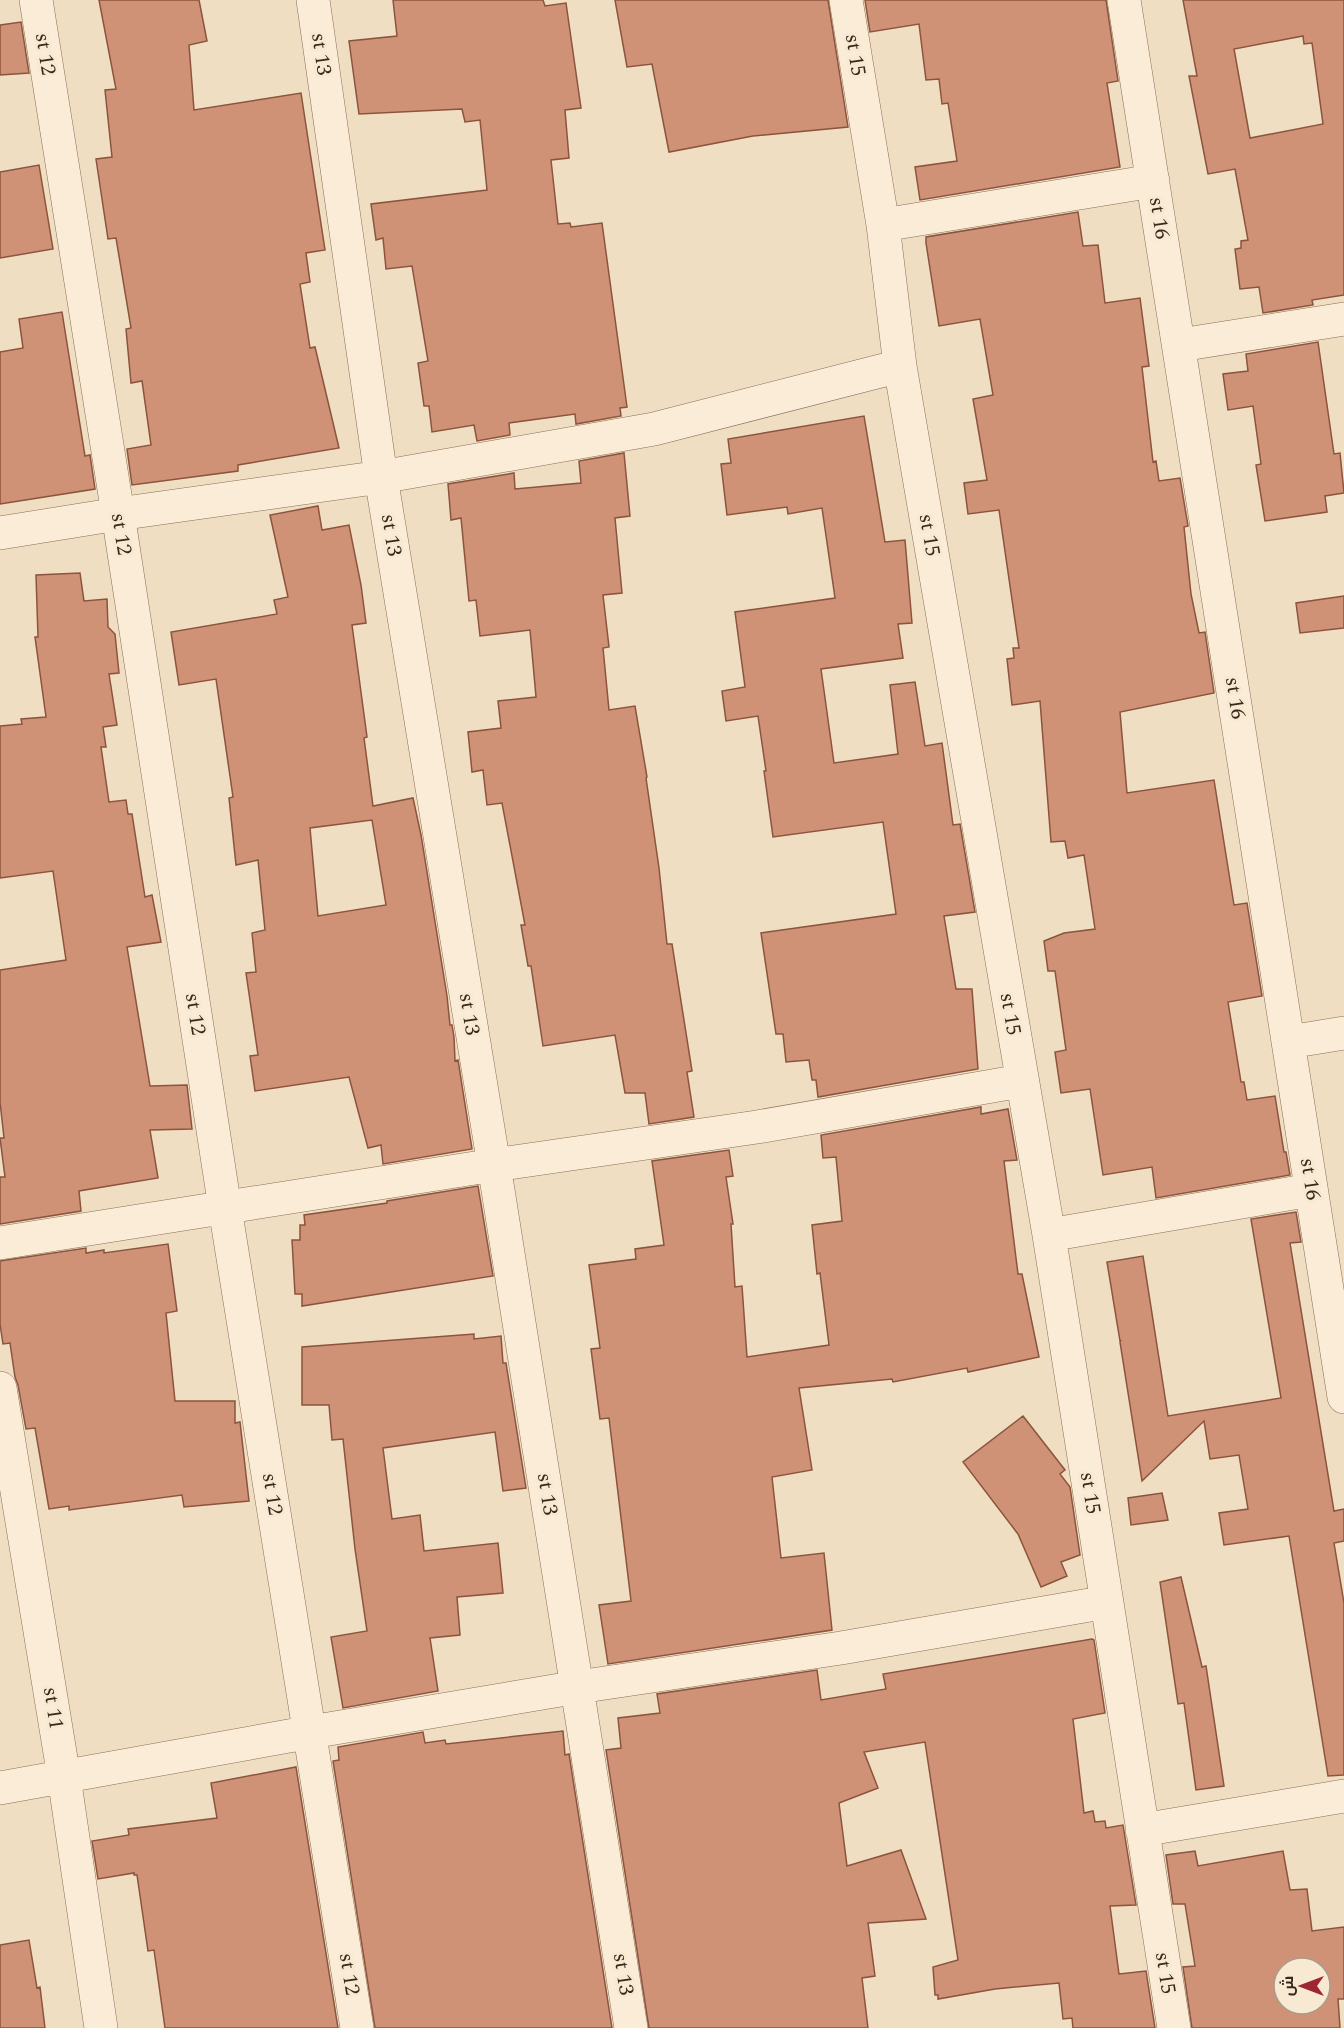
<svg xmlns="http://www.w3.org/2000/svg" width="1344" height="2028" font-family="Spectral,Cairo,serif">
  <style>
    .building { fill: #d09276; stroke: #8b543d; stroke-width: 1.5; fill-rule: evenodd }
    .lines { fill: none; stroke-linecap: round; stroke-linejoin: round }
    .minor-casing { stroke: #8b6e58; stroke-width: 34 }
    .minor { stroke: #faecd6; stroke-width: 33 }
    .labels { text-anchor: middle; dominant-baseline: central; stroke-width: 6; stroke-linejoin: round; paint-order: stroke }
    .street-label { font-size: 21px; fill: #3a281d; stroke: #f7e9d2 }
  </style>
  <rect width="100%" height="100%" fill="#f0dec2"/>
  <path class="building" d="M 99,0 L 199,0 L 207,41 L 189,45 L 194,110 L 301,93 L 325,250 L 306,253 L 310,282 L 300,284 L 310,348 L 315,347 L 339,448 L 238,465 L 238,471 L 132,485 L 127,449 L 151,445 L 142,381 L 131,383 L 126,329 L 131,328 L 116,238 L 108,239 L 96,159 L 112,157 L 105,90 L 116,89 Z
    M 393,0 L 543,0 L 545,6 L 566,3 L 581,108 L 565,110 L 569,158 L 551,160 L 558,224 L 570,223 L 571,227 L 602,223 L 627,407 L 620,408 L 621,416 L 576,424 L 575,414 L 509,423 L 510,435 L 477,441 L 474,425 L 432,432 L 429,406 L 424,406 L 418,363 L 428,361 L 412,266 L 386,269 L 383,238 L 376,240 L 371,204 L 487,190 L 480,120 L 465,122 L 462,109 L 359,114 L 349,41 L 397,36 Z
    M 615,0 L 828,0 L 848,127 L 753,136 L 669,152 L 652,64 L 627,67 Z
    M 865,0 L 1106,0 L 1118,81 L 1107,83 L 1120,167 L 920,200 L 915,167 L 957,161 L 948,103 L 942,104 L 939,79 L 926,80 L 919,24 L 870,32 Z
    M 1183,0 L 1344,0 L 1344,295 L 1312,300 L 1313,305 L 1263,313 L 1259,287 L 1240,289 L 1235,249 L 1241,248 L 1241,241 L 1248,240 L 1235,169 L 1208,174 L 1189,76 L 1197,76 ZM 1303,36 L 1304,44 L 1312,43 L 1323,124 L 1250,138 L 1234,49 Z
    M 21,22 L 29,73 L 0,75 L 0,25 Z
    M 39,165 L 53,249 L 0,258 L 0,172 Z
    M 1078,212 L 1083,246 L 1098,245 L 1105,303 L 1140,298 L 1149,366 L 1142,367 L 1153,462 L 1156,461 L 1159,481 L 1180,478 L 1188,526 L 1184,527 L 1191,594 L 1199,633 L 1205,632 L 1214,693 L 1120,712 L 1127,793 L 1214,780 L 1234,905 L 1247,903 L 1262,996 L 1228,1002 L 1241,1082 L 1244,1082 L 1247,1100 L 1275,1096 L 1284,1152 L 1286,1152 L 1290,1175 L 1156,1198 L 1152,1167 L 1103,1175 L 1090,1089 L 1061,1093 L 1055,1052 L 1066,1050 L 1055,971 L 1048,971 L 1044,941 L 1064,933 L 1095,929 L 1084,855 L 1068,858 L 1065,841 L 1051,842 L 1040,701 L 1012,705 L 1007,659 L 1014,658 L 1013,648 L 1019,648 L 999,510 L 968,514 L 964,483 L 987,480 L 973,399 L 993,395 L 980,319 L 939,326 L 926,243 L 926,237 Z
    M 62,312 L 85,456 L 90,455 L 95,489 L 0,504 L 0,352 L 23,348 L 19,319 Z
    M 1318,342 L 1334,454 L 1340,453 L 1344,493 L 1325,496 L 1327,512 L 1265,521 L 1256,465 L 1261,464 L 1253,406 L 1228,410 L 1223,374 L 1248,371 L 1246,354 Z
    M 864,416 L 885,542 L 905,540 L 912,623 L 898,624 L 903,658 L 821,669 L 834,763 L 898,754 L 890,685 L 915,682 L 925,746 L 942,743 L 953,825 L 960,824 L 975,912 L 944,916 L 956,989 L 972,989 L 978,1069 L 818,1097 L 816,1080 L 812,1080 L 809,1060 L 786,1062 L 783,1034 L 776,1034 L 761,933 L 896,914 L 883,822 L 773,837 L 764,771 L 766,771 L 758,716 L 726,721 L 722,691 L 745,687 L 735,612 L 835,598 L 822,508 L 788,514 L 787,507 L 727,515 L 721,464 L 731,463 L 728,439 Z
    M 624,453 L 630,516 L 615,518 L 622,593 L 603,595 L 609,647 L 603,648 L 609,710 L 635,706 L 647,777 L 646,778 L 659,868 L 667,944 L 672,944 L 692,1071 L 687,1072 L 694,1117 L 649,1124 L 645,1093 L 625,1093 L 615,1035 L 543,1046 L 531,966 L 528,966 L 521,925 L 525,925 L 502,803 L 487,805 L 483,770 L 472,772 L 468,732 L 501,728 L 498,701 L 536,697 L 530,630 L 480,636 L 476,600 L 469,601 L 461,518 L 451,520 L 448,484 L 514,473 L 515,489 L 581,483 L 579,461 Z
    M 318,506 L 322,530 L 349,525 L 361,585 L 366,623 L 352,625 L 367,737 L 364,738 L 373,806 L 413,798 L 421,835 L 447,996 L 450,1025 L 452,1025 L 454,1037 L 455,1061 L 458,1060 L 472,1149 L 383,1164 L 381,1145 L 368,1148 L 349,1077 L 255,1091 L 250,1056 L 258,1055 L 246,973 L 256,972 L 252,933 L 265,930 L 258,860 L 236,865 L 229,798 L 233,797 L 216,679 L 179,685 L 171,632 L 277,614 L 274,600 L 288,597 L 270,515 ZM 372,820 L 386,905 L 318,916 L 310,828 Z
    M 80,573 L 84,601 L 107,599 L 108,627 L 115,634 L 119,673 L 109,674 L 117,725 L 103,727 L 106,747 L 101,747 L 109,802 L 126,800 L 128,814 L 132,814 L 145,897 L 152,895 L 161,942 L 127,947 L 150,1086 L 187,1085 L 192,1129 L 150,1130 L 158,1178 L 79,1191 L 81,1211 L 0,1224 L 0,1177 L 5,1177 L 0,1138 L 4,1138 L 0,1102 L 0,970 L 66,960 L 53,871 L 0,878 L 0,726 L 22,724 L 21,719 L 46,717 L 35,637 L 38,637 L 36,575 Z
    M 1344,596 L 1344,628 L 1300,633 L 1296,603 Z
    M 981,1107 L 981,1114 L 1008,1109 L 1017,1160 L 1004,1161 L 1018,1274 L 1022,1274 L 1039,1357 L 968,1372 L 967,1368 L 893,1382 L 892,1379 L 799,1388 L 812,1470 L 772,1477 L 781,1558 L 824,1553 L 832,1630 L 608,1664 L 599,1605 L 631,1601 L 609,1418 L 600,1419 L 591,1349 L 600,1348 L 589,1265 L 636,1259 L 635,1249 L 664,1245 L 652,1161 L 729,1150 L 733,1176 L 726,1177 L 733,1224 L 731,1224 L 735,1287 L 742,1286 L 747,1357 L 829,1345 L 820,1273 L 817,1274 L 812,1225 L 842,1221 L 836,1157 L 823,1158 L 821,1135 Z
    M 478,1186 L 493,1276 L 302,1306 L 302,1294 L 295,1294 L 292,1240 L 300,1240 L 300,1225 L 305,1225 L 304,1215 L 387,1203 L 387,1201 Z
    M 1296,1212 L 1301,1242 L 1290,1243 L 1334,1511 L 1344,1509 L 1344,1541 L 1334,1543 L 1344,1603 L 1344,1775 L 1328,1776 L 1289,1536 L 1224,1545 L 1219,1513 L 1248,1509 L 1239,1455 L 1210,1459 L 1204,1421 L 1142,1481 L 1120,1342 L 1121,1340 L 1120,1341 L 1107,1262 L 1143,1256 L 1168,1416 L 1281,1398 L 1251,1219 Z
    M 168,1244 L 177,1311 L 166,1313 L 175,1401 L 235,1401 L 235,1423 L 240,1422 L 249,1501 L 184,1507 L 182,1495 L 69,1510 L 69,1506 L 49,1509 L 35,1428 L 26,1429 L 18,1385 L 15,1377 L 10,1343 L 3,1344 L 0,1324 L 0,1261 L 86,1248 L 86,1253 L 104,1250 L 104,1253 Z
    M 474,1334 L 474,1339 L 501,1336 L 503,1363 L 506,1363 L 526,1488 L 503,1491 L 495,1432 L 383,1448 L 392,1519 L 420,1515 L 424,1551 L 498,1543 L 503,1593 L 457,1597 L 460,1635 L 430,1638 L 438,1691 L 343,1708 L 331,1637 L 367,1631 L 355,1549 L 343,1439 L 332,1440 L 329,1405 L 302,1405 L 302,1347 Z
    M 1023,1416 L 1065,1470 L 1060,1474 L 1070,1487 L 1080,1555 L 1061,1562 L 1067,1576 L 1041,1587 L 1018,1534 L 963,1462 Z
    M 1162,1493 L 1168,1520 L 1131,1525 L 1128,1498 Z
    M 1181,1577 L 1202,1667 L 1206,1666 L 1224,1786 L 1196,1790 L 1184,1703 L 1178,1704 L 1160,1582 Z
    M 1092,1639 L 1094,1640 L 1105,1713 L 1073,1719 L 1084,1813 L 1093,1811 L 1095,1822 L 1105,1821 L 1106,1828 L 1123,1825 L 1136,1905 L 1110,1906 L 1119,1974 L 1146,1971 L 1155,2028 L 1073,2028 L 1072,2018 L 1063,2019 L 1059,1983 L 995,1989 L 938,1999 L 938,1995 L 935,1995 L 933,1967 L 958,1960 L 925,1742 L 864,1752 L 878,1788 L 839,1803 L 847,1866 L 901,1850 L 926,1919 L 868,1923 L 875,1976 L 862,1978 L 868,2028 L 649,2028 L 606,1750 L 621,1748 L 618,1718 L 660,1713 L 657,1694 L 817,1670 L 821,1700 L 886,1689 L 883,1674 Z
    M 563,1731 L 565,1755 L 569,1754 L 612,2028 L 375,2028 L 333,1761 L 339,1760 L 338,1747 L 423,1732 L 425,1743 L 445,1740 L 446,1744 Z
    M 296,1767 L 338,2028 L 165,2028 L 154,1950 L 148,1951 L 137,1875 L 134,1875 L 134,1873 L 98,1879 L 92,1841 L 129,1835 L 128,1829 L 217,1818 L 211,1783 Z
    M 1195,1851 L 1198,1866 L 1283,1851 L 1290,1890 L 1307,1889 L 1312,1931 L 1344,1927 L 1344,1999 L 1338,1999 L 1340,2028 L 1192,2028 L 1183,1967 L 1195,1966 L 1185,1904 L 1173,1904 L 1166,1855 ZM 1284,1968 L 1320,1968 L 1320,2004 L 1284,2004 Z
    M 29,1940 L 37,1988 L 40,1987 L 45,2028 L 0,2028 L 0,1945 Z"/>
  <g class="lines">
    <g class="minor-casing">
      <path id="minor" d="M 36,0 L 118,514 L 225,1208 L 357,2028
        M 313,0 L 381,477 L 494,1165 L 631,2028
        M 846,0 L 883,225 L 900,366 L 1049,1235 L 1174,2028
        M 1124,0 L 1344,1397
        M 883,225 L 1153,181
        M 1180,345 L 1344,319
        M 0,533 L 118,514 L 381,477 L 654,429 L 900,366
        M 1289,1042 L 1344,1033
        M 1049,1235 L 1311,1190
        M 0,1243 L 494,1165 L 757,1127 L 1021,1081
        M 0,1388 L 64,1777 L 101,2028
        M 0,1788 L 311,1732 L 578,1687 L 841,1648 L 1107,1602
        M 1142,1830 L 1344,1796"/>
    </g>
    <use href="#minor" class="minor"/>
  </g>
  <g class="labels">
    <g class="street-label">
      <text transform="translate(45 54) rotate(81)">st 12</text>
      <text transform="translate(321 54) rotate(82)">st 13</text>
      <text transform="translate(855 55) rotate(81)">st 15</text>
      <text transform="translate(1159 218) rotate(81)">st 16</text>
      <text transform="translate(121 534) rotate(81)">st 12</text>
      <text transform="translate(391 535) rotate(81)">st 13</text>
      <text transform="translate(929 535) rotate(80)">st 15</text>
      <text transform="translate(1235 698) rotate(81)">st 16</text>
      <text transform="translate(195 1014) rotate(81)">st 12</text>
      <text transform="translate(469 1014) rotate(81)">st 13</text>
      <text transform="translate(1010 1014) rotate(80)">st 15</text>
      <text transform="translate(1310 1179) rotate(81)">st 16</text>
      <text transform="translate(1090 1493) rotate(81)">st 15</text>
      <text transform="translate(272 1494) rotate(81)">st 12</text>
      <text transform="translate(547 1494) rotate(81)">st 13</text>
      <text transform="translate(53 1708) rotate(81)">st 11</text>
      <text transform="translate(1165 1973) rotate(81)">st 15</text>
      <text transform="translate(349 1974) rotate(81)">st 12</text>
      <text transform="translate(623 1974) rotate(81)">st 13</text>
    </g>
  </g>
  <g transform="translate(1302 1986) rotate(270)"><circle r="28" fill="#f7e9d2" stroke="#ab9c8a" stroke-width="1.5"/>
  <path d="M0-4.5L10 22L0 15L-10 22Z" fill="#9d2633"/>
  <text y="-9" font-size="16" font-weight="bold" text-anchor="middle" fill="#3a281d">ش</text>
  </g>
</svg>
